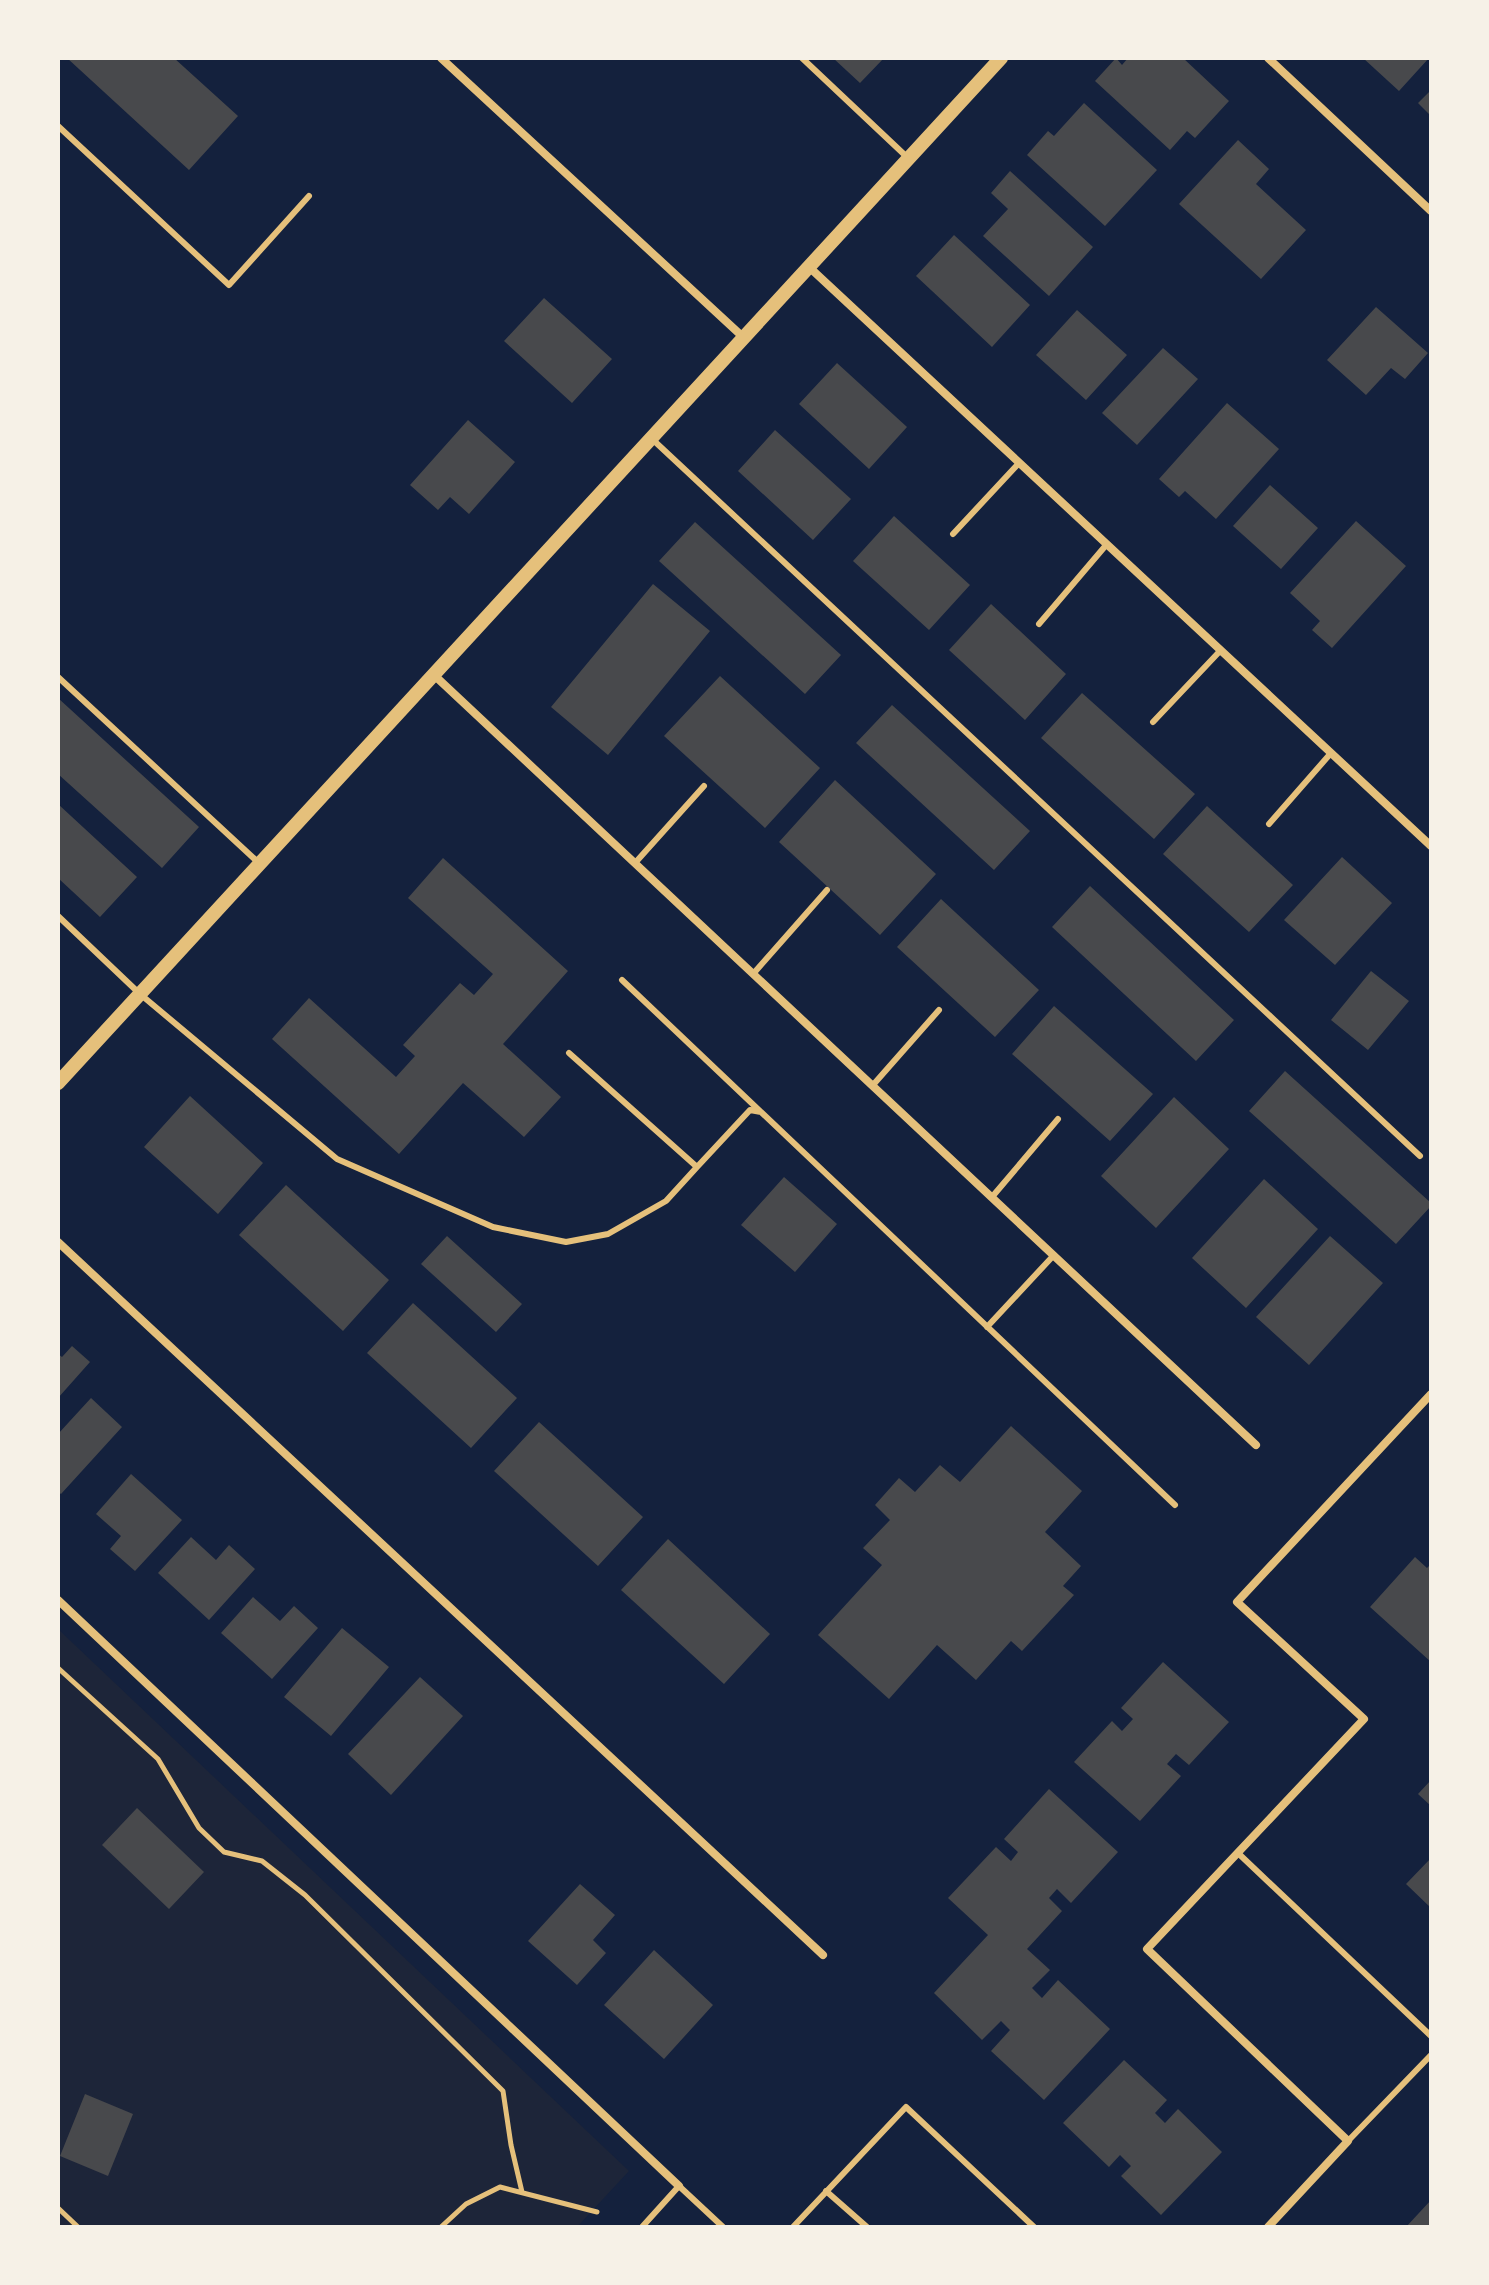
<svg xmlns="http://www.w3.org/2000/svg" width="1489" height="2285" font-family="Figtree,sans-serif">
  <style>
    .green { fill: #1d2539 }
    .building { fill: #48494c }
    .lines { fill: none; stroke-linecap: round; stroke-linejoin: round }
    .path { stroke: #e5c07b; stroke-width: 5 }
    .service { stroke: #e5c07b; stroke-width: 6 }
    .minor { stroke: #e5c07b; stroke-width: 8 }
    .tertiary { stroke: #e5c07b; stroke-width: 14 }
  </style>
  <rect width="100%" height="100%" fill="#14213d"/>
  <path class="green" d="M 58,1629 L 629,2171 L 577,2227 L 58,2227 Z"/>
  <path class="building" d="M 67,58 L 174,58 L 238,116 L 189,170 Z
    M 833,58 L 884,58 L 860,83 Z
    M 1116,58 L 1122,65 L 1128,58 L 1183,58 L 1229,101 L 1195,138 L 1187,131 L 1170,150 L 1095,81 Z
    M 1363,58 L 1429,58 L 1399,91 Z
    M 1431,90 L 1431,116 L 1418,103 Z
    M 1084,103 L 1157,170 L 1105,226 L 1027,155 L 1048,131 L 1054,136 Z
    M 1238,140 L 1269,169 L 1256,184 L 1306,230 L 1261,279 L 1179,204 Z
    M 1010,171 L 1093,247 L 1049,296 L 983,236 L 1008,209 L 991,193 Z
    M 954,235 L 1030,305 L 992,347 L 916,276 Z
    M 544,298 L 612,359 L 572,403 L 504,341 Z
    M 1376,307 L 1428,353 L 1405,379 L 1391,368 L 1366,395 L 1327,360 Z
    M 1077,310 L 1127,355 L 1086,400 L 1036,355 Z
    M 1163,348 L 1198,379 L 1137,445 L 1102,413 Z
    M 837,363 L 907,427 L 869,469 L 799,404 Z
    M 1227,403 L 1279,449 L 1216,519 L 1185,491 L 1179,497 L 1159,479 Z
    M 468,420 L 515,462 L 469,514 L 450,497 L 438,510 L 410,485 Z
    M 775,430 L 851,499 L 813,540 L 738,471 Z
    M 1270,485 L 1318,528 L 1281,569 L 1233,526 Z
    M 894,516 L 970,585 L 929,630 L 853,561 Z
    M 1356,521 L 1406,566 L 1332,648 L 1312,630 L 1320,621 L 1290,593 Z
    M 695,522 L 841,655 L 805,694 L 659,561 Z
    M 653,584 L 710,631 L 608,755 L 551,707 Z
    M 991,604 L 1066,674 L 1025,720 L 949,650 Z
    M 720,676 L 820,768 L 765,828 L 664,736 Z
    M 1082,693 L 1195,794 L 1154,839 L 1041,738 Z
    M 58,698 L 199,827 L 162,868 L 58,774 Z
    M 892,705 L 1030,831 L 994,870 L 856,743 Z
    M 835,780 L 936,874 L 880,935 L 779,842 Z
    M 58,804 L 137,877 L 100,917 L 58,878 Z
    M 1207,806 L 1293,885 L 1249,932 L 1163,854 Z
    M 1342,857 L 1392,903 L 1335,965 L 1284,920 Z
    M 443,858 L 568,971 L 503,1044 L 561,1097 L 524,1137 L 463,1083 L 399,1154 L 272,1039 L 309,998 L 396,1077 L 415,1056 L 403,1045 L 460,983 L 474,995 L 493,974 L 408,898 Z
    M 1090,886 L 1234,1020 L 1196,1061 L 1052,927 Z
    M 941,899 L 1039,990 L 995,1037 L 897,947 Z
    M 1371,971 L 1409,1001 L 1368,1050 L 1331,1020 Z
    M 1054,1006 L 1153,1094 L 1110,1141 L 1012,1054 Z
    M 1285,1071 L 1431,1203 L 1431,1206 L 1396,1244 L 1249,1111 Z
    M 190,1096 L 263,1163 L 218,1214 L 144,1147 Z
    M 1174,1097 L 1229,1149 L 1156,1228 L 1101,1176 Z
    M 784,1177 L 837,1224 L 795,1272 L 741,1225 Z
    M 1264,1179 L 1318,1229 L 1246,1308 L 1192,1258 Z
    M 286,1185 L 389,1280 L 343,1331 L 239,1235 Z
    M 447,1236 L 522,1304 L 496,1332 L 421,1264 Z
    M 1330,1236 L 1383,1283 L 1309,1365 L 1256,1317 Z
    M 413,1303 L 517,1398 L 471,1448 L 367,1353 Z
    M 72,1346 L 90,1362 L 58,1398 L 58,1354 L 62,1357 Z
    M 91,1398 L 122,1427 L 61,1494 L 58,1492 L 58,1434 Z
    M 539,1422 L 643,1517 L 598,1566 L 494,1471 Z
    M 1011,1426 L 1082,1491 L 1045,1532 L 1081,1566 L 1063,1586 L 1074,1595 L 1022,1651 L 1011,1641 L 976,1680 L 937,1645 L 889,1699 L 818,1635 L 882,1565 L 863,1548 L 890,1520 L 875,1505 L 899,1478 L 915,1492 L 940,1465 L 960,1482 Z
    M 131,1474 L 182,1520 L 135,1571 L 110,1549 L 121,1536 L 96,1514 Z
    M 191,1537 L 216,1560 L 229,1545 L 255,1569 L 209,1620 L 158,1573 Z
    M 668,1539 L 770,1634 L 724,1684 L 621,1590 Z
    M 1415,1557 L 1427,1568 L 1431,1564 L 1431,1662 L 1370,1607 Z
    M 253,1597 L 280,1621 L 294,1606 L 318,1628 L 272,1679 L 221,1633 Z
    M 342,1628 L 389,1667 L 331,1736 L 284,1697 Z
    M 1163,1662 L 1229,1722 L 1189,1765 L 1176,1754 L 1167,1764 L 1181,1776 L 1140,1821 L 1074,1762 L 1112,1721 L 1122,1731 L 1133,1719 L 1121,1708 Z
    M 420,1677 L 463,1716 L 391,1795 L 348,1754 Z
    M 1431,1780 L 1431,1806 L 1418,1794 Z
    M 1049,1789 L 1118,1852 L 1071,1903 L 1057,1889 L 1049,1898 L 1062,1911 L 1027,1949 L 1050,1970 L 1032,1988 L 1042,1998 L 1058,1980 L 1110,2029 L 1044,2100 L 991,2051 L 1010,2030 L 1001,2021 L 982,2040 L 934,1993 L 988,1935 L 948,1898 L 996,1847 L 1011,1861 L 1018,1852 L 1004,1839 Z
    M 137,1808 L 204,1872 L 169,1909 L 102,1845 Z
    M 1431,1858 L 1431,1908 L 1406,1884 Z
    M 580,1884 L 615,1915 L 593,1940 L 606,1953 L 577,1985 L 528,1941 Z
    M 654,1950 L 713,2005 L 664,2059 L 604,2005 Z
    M 1124,2060 L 1167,2100 L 1155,2113 L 1165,2123 L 1178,2109 L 1222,2152 L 1161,2215 L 1121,2176 L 1131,2166 L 1120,2155 L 1109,2167 L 1063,2123 Z
    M 85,2094 L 133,2114 L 108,2176 L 60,2156 Z
    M 1431,2200 L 1431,2227 L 1406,2227 Z"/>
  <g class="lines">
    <path class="path" d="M 58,1668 L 158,1759 L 199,1828 L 224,1852 L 262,1861 L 305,1895 L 503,2091 L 511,2145 L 522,2192
      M 58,2208 L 78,2227
      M 441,2227 L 466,2204 L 500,2187 L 597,2212"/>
    <path class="service" d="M 802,58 L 908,158
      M 58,126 L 229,285 L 309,196
      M 651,438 L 1420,1156
      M 953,534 L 1019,463
      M 1039,624 L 1107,544
      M 58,677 L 260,864
      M 1153,722 L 1220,651
      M 1269,824 L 1331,753
      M 635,863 L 704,786
      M 58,916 L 140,994 L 337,1159 L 493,1227 L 566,1242 L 608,1234 L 666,1201 L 697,1167
      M 753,974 L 827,890
      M 622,980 L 1175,1505
      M 569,1053 L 697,1167 L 750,1110 L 761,1112
      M 873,1085 L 939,1010
      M 992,1197 L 1058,1119
      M 987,1327 L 1054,1255
      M 1239,1854 L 1431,2036
      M 1348,2141 L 1431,2055
      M 826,2191 L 867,2227
      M 642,2227 L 679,2186 L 723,2227
      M 793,2227 L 906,2107 L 1034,2227"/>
    <path class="minor" d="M 441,58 L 743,337
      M 1268,58 L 1431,211
      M 809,267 L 1431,846
      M 434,675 L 1256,1445
      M 58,1242 L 823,1955
      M 58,1600 L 679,2186
      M 1268,2227 L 1348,2141 L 1147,1949 L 1364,1719 L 1237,1602 L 1431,1394"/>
    <path class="tertiary" d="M 58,1083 L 1001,58"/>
  </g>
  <rect width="1489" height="2285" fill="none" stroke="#f6f1e7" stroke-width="120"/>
</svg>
